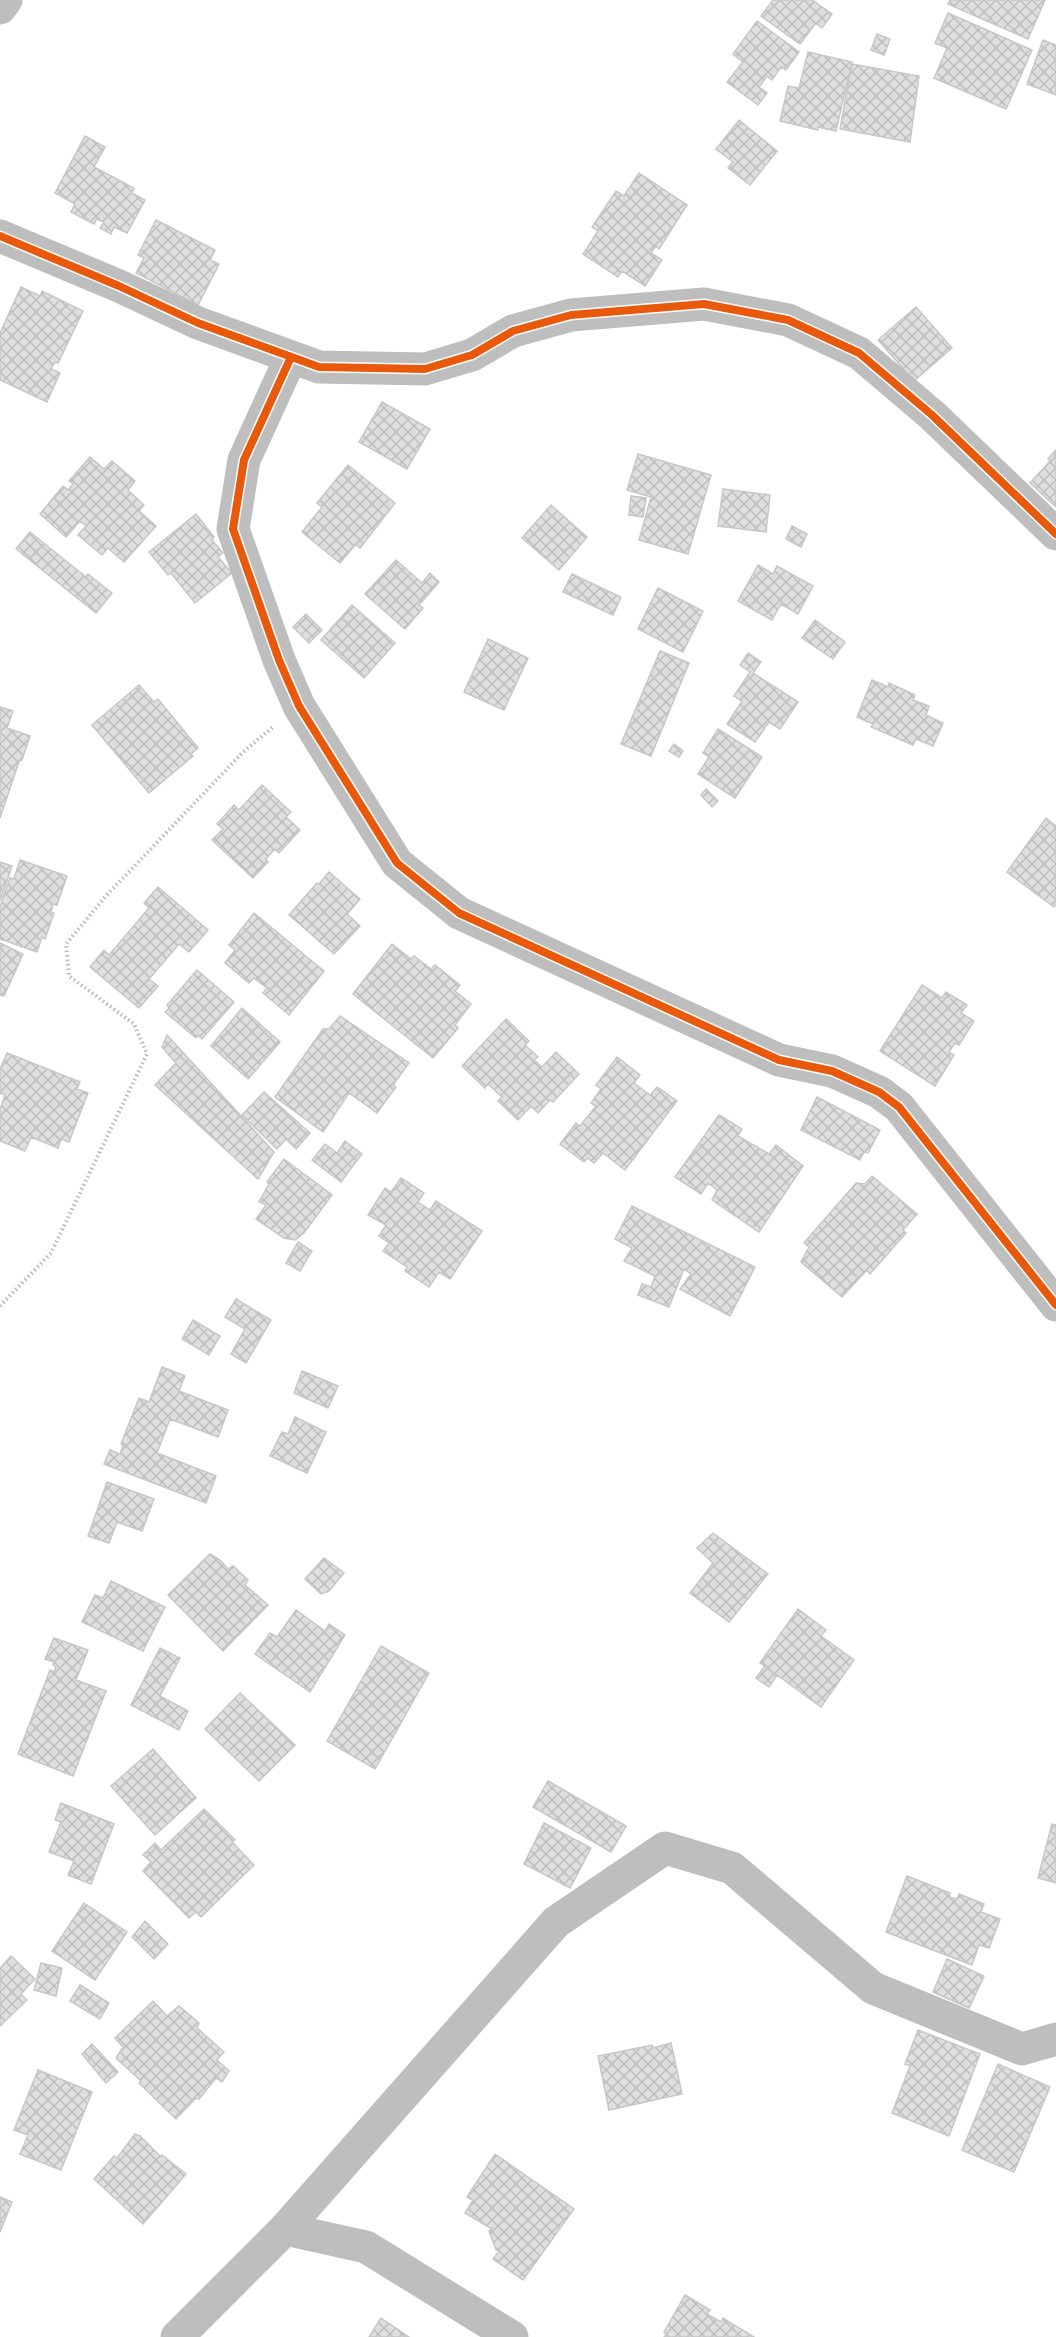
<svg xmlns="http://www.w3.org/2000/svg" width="1056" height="2337" font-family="Lato,sans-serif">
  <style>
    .building { fill: url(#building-cross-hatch); stroke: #c7c7c7; stroke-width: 1.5 }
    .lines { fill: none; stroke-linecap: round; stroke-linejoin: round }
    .path { stroke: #b9b9b9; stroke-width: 4; stroke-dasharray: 1.5 3; stroke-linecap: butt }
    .minor { stroke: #bebebe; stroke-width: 33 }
    .cycleway-casing { stroke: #fff; stroke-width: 11 }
    .cycleway { stroke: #e8590c; stroke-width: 8 }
  </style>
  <defs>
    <pattern id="building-cross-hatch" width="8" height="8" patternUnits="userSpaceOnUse" patternTransform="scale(1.5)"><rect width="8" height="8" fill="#dfdfdf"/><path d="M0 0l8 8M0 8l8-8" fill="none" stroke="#bebebe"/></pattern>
  </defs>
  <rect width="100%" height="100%" fill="#fff"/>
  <path class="building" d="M 773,0 L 812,0 L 832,14 L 822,28 L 816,23 L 800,44 L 761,16 Z
    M 950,0 L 1045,0 L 1028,39 L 948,4 Z
    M 948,13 L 1032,50 L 1006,109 L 934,78 L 947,48 L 935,43 Z
    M 757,21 L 799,52 L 786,70 L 781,67 L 772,80 L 767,76 L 759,87 L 767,93 L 758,105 L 727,82 L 743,62 L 733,54 Z
    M 877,34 L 890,39 L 884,55 L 871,50 Z
    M 1043,40 L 1056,45 L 1056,95 L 1027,84 Z
    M 808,52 L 852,62 L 836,131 L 818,127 L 818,130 L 780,121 L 788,86 L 799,88 Z
    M 852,64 L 919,76 L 910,142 L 840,129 Z
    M 739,120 L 777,151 L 750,185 L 728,168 L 733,162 L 716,149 Z
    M 85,136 L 105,147 L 94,167 L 134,188 L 132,193 L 145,200 L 127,233 L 114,227 L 111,234 L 100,228 L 104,222 L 97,219 L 94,224 L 71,212 L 75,204 L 55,193 Z
    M 639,173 L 687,205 L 659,249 L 656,246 L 651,253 L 662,260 L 645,286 L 622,271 L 618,277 L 583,254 L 598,231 L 592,227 L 616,191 L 624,196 Z
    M 156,220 L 215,250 L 210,260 L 219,264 L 198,305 L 136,273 L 144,258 L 138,255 Z
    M 21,287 L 40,296 L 42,291 L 83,311 L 58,363 L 55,362 L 51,369 L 60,373 L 47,402 L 0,380 L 0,333 Z
    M 916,307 L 952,348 L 914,381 L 878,340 Z
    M 382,402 L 430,429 L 407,469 L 359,442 Z
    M 1056,450 L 1056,507 L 1030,483 L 1050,461 L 1048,459 Z
    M 638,454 L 711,475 L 688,554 L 639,540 L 651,497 L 627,490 Z
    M 90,457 L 104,469 L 112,461 L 135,481 L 128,490 L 144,505 L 139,511 L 156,526 L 124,562 L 108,548 L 102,555 L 78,535 L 86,526 L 80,521 L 66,537 L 40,514 L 63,486 L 68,490 L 73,484 L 69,481 Z
    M 348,465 L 395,503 L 360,548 L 356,544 L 340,563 L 302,532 L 322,507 L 317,503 Z
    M 723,489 L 770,495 L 766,532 L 718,526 Z
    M 631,496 L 646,498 L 643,517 L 629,515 Z
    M 551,505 L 587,537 L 559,570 L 522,538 Z
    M 196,514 L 214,537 L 212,540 L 223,553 L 218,557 L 232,573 L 195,603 L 171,573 L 168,575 L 149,552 Z
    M 792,526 L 807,534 L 801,547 L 786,539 Z
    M 30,532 L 86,577 L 88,574 L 112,593 L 96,613 L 16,549 Z
    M 396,560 L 422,583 L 430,573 L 439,582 L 419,605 L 423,608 L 405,629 L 365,594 Z
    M 758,565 L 773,574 L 777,566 L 813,586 L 798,614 L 781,604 L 772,620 L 738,601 Z
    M 572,574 L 621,597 L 613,615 L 563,592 Z
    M 658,588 L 703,611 L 683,652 L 638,629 Z
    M 352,605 L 395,643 L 364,678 L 321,640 Z
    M 306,614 L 322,630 L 309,643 L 293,627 Z
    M 815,620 L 845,642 L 833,659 L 802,638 Z
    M 488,639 L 528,658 L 504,710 L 464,692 Z
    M 660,651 L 689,663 L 651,756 L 621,744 Z
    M 748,653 L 761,662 L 753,673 L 798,702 L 780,729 L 769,722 L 755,742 L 727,724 L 742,701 L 734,696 L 750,672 L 740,665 Z
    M 872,680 L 888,687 L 889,683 L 915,695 L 913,700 L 929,706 L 926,715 L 943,723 L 933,746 L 916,739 L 913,745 L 871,727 L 873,724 L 857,717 Z
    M 139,685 L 154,702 L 158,699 L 198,748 L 191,754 L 193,756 L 149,793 L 92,725 Z
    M 0,707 L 13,711 L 7,728 L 30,736 L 22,760 L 20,759 L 0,818 Z
    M 718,729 L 762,757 L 735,798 L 698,774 L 709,757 L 703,753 Z
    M 674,744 L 683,751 L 679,757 L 669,751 Z
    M 262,785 L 291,812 L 286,817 L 300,830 L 279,853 L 275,849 L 266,859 L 268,862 L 253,878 L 212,840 L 223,829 L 217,824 L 234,805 L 239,810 Z
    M 706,789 L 718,801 L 712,807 L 701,795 Z
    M 1046,818 L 1056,826 L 1056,904 L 1054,907 L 1007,872 Z
    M 20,860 L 67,876 L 57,905 L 53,904 L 51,912 L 54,913 L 45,939 L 42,937 L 37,952 L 0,939 L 0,907 L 10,878 L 14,879 Z
    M 0,862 L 12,866 L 0,901 Z
    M 329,872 L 360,899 L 347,914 L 360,926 L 334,954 L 289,915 L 317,883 L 319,884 Z
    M 158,887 L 208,930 L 189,952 L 179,944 L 149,979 L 158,986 L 139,1008 L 90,967 L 104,950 L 109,955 L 149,908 L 144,903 Z
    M 254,913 L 324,971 L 289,1015 L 263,993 L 267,988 L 254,978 L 249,983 L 225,963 L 235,950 L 229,945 Z
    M 0,943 L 23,954 L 4,996 L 0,995 Z
    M 392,944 L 411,959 L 414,956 L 431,969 L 435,965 L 460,985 L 455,991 L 471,1004 L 455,1025 L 458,1028 L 433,1058 L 353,994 Z
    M 197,970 L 234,1002 L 202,1039 L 198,1035 L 196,1038 L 165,1012 L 169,1008 L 167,1005 Z
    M 922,985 L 942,998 L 946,992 L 967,1005 L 961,1013 L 974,1021 L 959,1045 L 955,1043 L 949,1052 L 954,1055 L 935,1086 L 880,1051 Z
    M 242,1008 L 280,1042 L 248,1079 L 211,1046 Z
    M 340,1016 L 409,1063 L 393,1085 L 396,1087 L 377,1113 L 349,1093 L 323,1132 L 275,1097 L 323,1029 L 329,1029 Z
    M 506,1019 L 529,1041 L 525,1045 L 538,1057 L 534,1060 L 542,1067 L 556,1052 L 579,1074 L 553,1102 L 550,1100 L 538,1113 L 531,1106 L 518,1120 L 498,1101 L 502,1097 L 488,1084 L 485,1088 L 462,1066 Z
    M 167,1035 L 274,1152 L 258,1179 L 155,1085 L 176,1063 L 162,1047 Z
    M 7,1053 L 80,1082 L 77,1089 L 88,1093 L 69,1142 L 61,1139 L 58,1148 L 31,1137 L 25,1151 L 0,1141 L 0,1109 L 5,1095 L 0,1093 L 0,1069 Z
    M 617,1057 L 640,1075 L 634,1083 L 650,1095 L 657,1087 L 677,1101 L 625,1170 L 603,1153 L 594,1163 L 587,1158 L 584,1162 L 560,1144 L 576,1123 L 580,1126 L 596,1106 L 591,1103 L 601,1089 L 596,1085 Z
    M 264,1092 L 310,1133 L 296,1149 L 286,1139 L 277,1149 L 242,1115 Z
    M 817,1097 L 880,1130 L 868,1153 L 864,1152 L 860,1160 L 801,1130 Z
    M 719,1115 L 742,1129 L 738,1136 L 769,1154 L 776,1145 L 803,1166 L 759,1232 L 712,1200 L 717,1190 L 708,1183 L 701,1194 L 675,1177 Z
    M 345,1141 L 362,1154 L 341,1182 L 312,1160 L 325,1144 L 337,1153 Z
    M 284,1159 L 332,1195 L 304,1233 L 295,1240 L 284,1238 L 256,1219 L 266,1205 L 259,1202 L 269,1184 L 267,1182 Z
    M 872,1176 L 917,1214 L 903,1230 L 906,1233 L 870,1274 L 867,1270 L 842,1297 L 801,1262 L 809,1247 L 804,1243 L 856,1183 L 865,1184 Z
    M 401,1178 L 424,1193 L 418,1202 L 430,1210 L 436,1201 L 482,1231 L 450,1279 L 439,1272 L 429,1287 L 405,1271 L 407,1267 L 383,1251 L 389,1243 L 379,1236 L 386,1225 L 368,1215 L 385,1188 L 391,1192 Z
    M 632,1206 L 755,1267 L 730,1316 L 680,1289 L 691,1274 L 684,1269 L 669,1307 L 638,1295 L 642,1284 L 651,1287 L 655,1276 L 624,1261 L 632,1248 L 615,1239 Z
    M 298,1242 L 312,1251 L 300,1271 L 286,1263 Z
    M 236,1299 L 271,1320 L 246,1363 L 231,1354 L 245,1329 L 225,1317 Z
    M 193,1320 L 220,1336 L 209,1355 L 182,1339 Z
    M 162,1367 L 185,1376 L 179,1391 L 228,1410 L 218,1437 L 170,1419 L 157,1453 L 216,1476 L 206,1503 L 104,1464 L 110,1450 L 120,1454 L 123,1445 L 121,1444 L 139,1398 L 149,1402 Z
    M 302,1371 L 338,1386 L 328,1408 L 294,1393 Z
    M 295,1417 L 326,1432 L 307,1473 L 270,1456 L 282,1432 L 288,1434 Z
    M 107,1482 L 154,1499 L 142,1531 L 117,1522 L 109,1543 L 88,1536 Z
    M 713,1533 L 768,1574 L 729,1622 L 690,1593 L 713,1563 L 697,1548 Z
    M 210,1554 L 220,1560 L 228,1569 L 233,1566 L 248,1580 L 245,1585 L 268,1605 L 223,1651 L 168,1595 Z
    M 324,1558 L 344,1573 L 329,1591 L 321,1594 L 305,1579 Z
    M 111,1581 L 165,1607 L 143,1651 L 82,1622 L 95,1595 L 103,1598 Z
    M 798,1609 L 826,1630 L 821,1636 L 854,1660 L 821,1707 L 777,1675 L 769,1687 L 756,1678 L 765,1666 L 760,1663 Z
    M 296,1610 L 325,1631 L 329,1624 L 345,1635 L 310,1692 L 255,1654 L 270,1633 L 277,1637 Z
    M 54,1638 L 88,1650 L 76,1680 L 106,1691 L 73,1776 L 18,1754 L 50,1670 L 54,1672 L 56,1667 L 53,1665 L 54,1662 L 45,1659 Z
    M 381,1646 L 429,1673 L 375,1769 L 327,1741 Z
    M 160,1648 L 180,1658 L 160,1696 L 188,1711 L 179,1730 L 131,1705 Z
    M 240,1693 L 295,1745 L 259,1781 L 205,1729 Z
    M 153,1749 L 196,1798 L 155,1835 L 111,1786 Z
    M 548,1781 L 626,1826 L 611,1852 L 533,1807 Z
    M 61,1803 L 114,1824 L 91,1884 L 68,1875 L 74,1861 L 49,1852 L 61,1822 L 55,1820 Z
    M 204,1809 L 235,1840 L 232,1842 L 254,1865 L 201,1917 L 196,1912 L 189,1918 L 143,1871 L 151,1862 L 143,1855 L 155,1843 L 161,1850 Z
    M 544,1823 L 591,1848 L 570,1888 L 524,1864 Z
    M 1052,1824 L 1056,1825 L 1056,1883 L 1038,1878 Z
    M 907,1876 L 950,1893 L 949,1897 L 957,1899 L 959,1894 L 984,1904 L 981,1912 L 1000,1919 L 989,1948 L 979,1945 L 972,1965 L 886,1932 Z
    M 84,1903 L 127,1932 L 95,1980 L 52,1951 Z
    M 145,1921 L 168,1944 L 154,1959 L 132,1937 Z
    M 11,1956 L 35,1979 L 21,1994 L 27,2000 L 0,2026 L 0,1968 Z
    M 947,1959 L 984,1976 L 969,2008 L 933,1992 Z
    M 41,1963 L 62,1968 L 56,1996 L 34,1990 Z
    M 80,1985 L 109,2003 L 100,2019 L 70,2001 Z
    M 153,2001 L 167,2016 L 179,2006 L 199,2023 L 197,2028 L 224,2052 L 217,2060 L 229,2071 L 222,2082 L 216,2078 L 199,2099 L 196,2098 L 176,2119 L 139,2083 L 141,2081 L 116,2058 L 123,2047 L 115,2038 Z
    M 918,2030 L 980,2054 L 949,2136 L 892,2113 L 910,2066 L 905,2064 Z
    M 671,2043 L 682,2094 L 609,2110 L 598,2056 L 652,2045 L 653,2048 Z
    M 92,2044 L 118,2072 L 106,2083 L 82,2054 Z
    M 998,2064 L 1050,2087 L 1014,2172 L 962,2150 Z
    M 38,2070 L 92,2092 L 61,2170 L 20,2154 L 28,2135 L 14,2130 Z
    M 135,2134 L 140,2136 L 161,2157 L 162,2155 L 186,2174 L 143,2224 L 94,2179 L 114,2156 L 117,2158 Z
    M 495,2154 L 574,2209 L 523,2280 L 493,2259 L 499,2251 L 496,2250 L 489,2231 L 492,2229 L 465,2213 L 473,2200 L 467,2197 Z
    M 0,2197 L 12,2202 L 0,2232 Z
    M 685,2295 L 710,2310 L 707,2314 L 721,2322 L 723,2318 L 754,2337 L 664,2337 L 666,2334 L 664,2332 Z
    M 381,2318 L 409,2337 L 369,2337 Z"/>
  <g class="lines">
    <path class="path" d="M 0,1306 L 51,1253 L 147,1054 L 134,1024 L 69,976 L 66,944 L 106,896 L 243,752 L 273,727"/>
    <path class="minor" d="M 0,8 L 6,0
      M 0,236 L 119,286 L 198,323 L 319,367 L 425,369 L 472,355 L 513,331 L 571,315 L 704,304 L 788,320 L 859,353 L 932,415 L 1056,534
      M 291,357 L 244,460 L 233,529 L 279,660 L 299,706 L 397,863 L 459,913 L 779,1060 L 832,1071 L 879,1092 L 899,1107 L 1056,1305
      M 285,2229 L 366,2247 L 512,2337
      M 177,2337 L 285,2229 L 556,1922 L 665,1848 L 732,1868 L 873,1988 L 1022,2049 L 1056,2039"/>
    <g class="cycleway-casing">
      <path id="cycleway" d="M 0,236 L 119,286 L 198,323 L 319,367 L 425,369 L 472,355 L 513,331 L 571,315 L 704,304 L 788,320 L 859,353 L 932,415 L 1056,534
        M 291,357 L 244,460 L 233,529 L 279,660 L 299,706 L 397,863 L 459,913 L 779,1060 L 832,1071 L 879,1092 L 899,1107 L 1056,1305"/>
    </g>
    <use href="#cycleway" class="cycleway"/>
  </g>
</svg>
